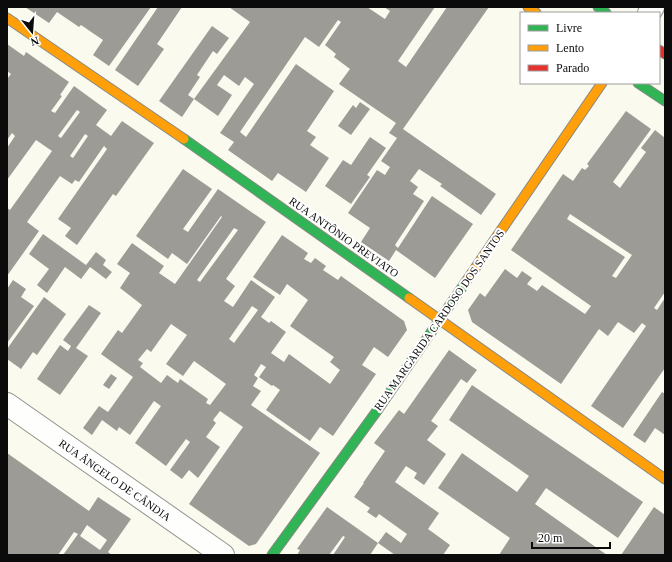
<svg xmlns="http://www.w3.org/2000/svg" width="672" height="562" font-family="'Times New Roman',serif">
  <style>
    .building { fill: #9c9b95; fill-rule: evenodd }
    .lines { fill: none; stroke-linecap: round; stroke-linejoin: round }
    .street-casing { stroke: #93938e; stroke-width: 24 }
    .fast-casing { stroke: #898984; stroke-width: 11 }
    .slow-casing { stroke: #898984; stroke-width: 11 }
    .jam-casing { stroke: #898984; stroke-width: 11 }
    .street { stroke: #fefefd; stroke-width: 22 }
    .fast { stroke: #30b455; stroke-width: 9 }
    .slow { stroke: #ff9f0a; stroke-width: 9 }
    .jam { stroke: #e5322d; stroke-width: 9 }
    .labels { text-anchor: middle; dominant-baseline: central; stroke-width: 4; stroke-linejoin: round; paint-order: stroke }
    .street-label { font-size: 11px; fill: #0b0b0b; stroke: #fff }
  </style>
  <rect width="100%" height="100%" fill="#fafaef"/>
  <path class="building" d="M 25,7 L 151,7 L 109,66 L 93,55 L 103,40 L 81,25 L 79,27 L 57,12 L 49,23 Z
    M 158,7 L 182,7 L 157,44 L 164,49 L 138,86 L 115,70 Z
    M 229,7 L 367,7 L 385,19 L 390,11 L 384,7 L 435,7 L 398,61 L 406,67 L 447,7 L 489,7 L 403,129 L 496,194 L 481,215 L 440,186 L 442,184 L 419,169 L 410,181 L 418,187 L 413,194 L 424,201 L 395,245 L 398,248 L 432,196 L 473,224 L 435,278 L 396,250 L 389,261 L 361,242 L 370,228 L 348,213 L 377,170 L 385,175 L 390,167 L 381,161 L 397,138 L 389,133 L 396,123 L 339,84 L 350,69 L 334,57 L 336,54 L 325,45 L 341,22 L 338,20 L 319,47 L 305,37 L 240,132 L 246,137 L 296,64 L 334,91 L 307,131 L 316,137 L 310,145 L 329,158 L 306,192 L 278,173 L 272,181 L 228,150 L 234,142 L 220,133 L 254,84 L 245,77 L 239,86 L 224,75 L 217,85 L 232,95 L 218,116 L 194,99 L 250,22 Z
    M 212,26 L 229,38 L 217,54 L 213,51 L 197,75 L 200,77 L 188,95 L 194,99 L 182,117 L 159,101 Z
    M 7,44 L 24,56 L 26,52 L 69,82 L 60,95 L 62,96 L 51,111 L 55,113 L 74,86 L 107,110 L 96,125 L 111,136 L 122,121 L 154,143 L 116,196 L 113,194 L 77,245 L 65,236 L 71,228 L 58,219 L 107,149 L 104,146 L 79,182 L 75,180 L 72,184 L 60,176 L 27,222 L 39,231 L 7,276 L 7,208 L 10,210 L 52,151 L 36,140 L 7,180 L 7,148 L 15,136 L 12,133 L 7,140 L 7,79 L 11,74 L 7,71 ZM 77,110 L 80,112 L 61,138 L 58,136 ZM 85,134 L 88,136 L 73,158 L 70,156 Z
    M 360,102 L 370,109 L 351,135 L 338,126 L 353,105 L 356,108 Z
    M 626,111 L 651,129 L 613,182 L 620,188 L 646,152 L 641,148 L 655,130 L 665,138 L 665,292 L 654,308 L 657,310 L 665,298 L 665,368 L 623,428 L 591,406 L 646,326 L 642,323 L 634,333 L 618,322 L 608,336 L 599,329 L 561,384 L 472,322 L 468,310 L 480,293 L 485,297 L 505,269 L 517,278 L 522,271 L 532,278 L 527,284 L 537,291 L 542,285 L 585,314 L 591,306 L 511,250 L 563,174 L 573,181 L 582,168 L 585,170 L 589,166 L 587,164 ZM 570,214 L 632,255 L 616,278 L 612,276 L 625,257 L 567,219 Z
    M 370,137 L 386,148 L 367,175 L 370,177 L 351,204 L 325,186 L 343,160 L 351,165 Z
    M 183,169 L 212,189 L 183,229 L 188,232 L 218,189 L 266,222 L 226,279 L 235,286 L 224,301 L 233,307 L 251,280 L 275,297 L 261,317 L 269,323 L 271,321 L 286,332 L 271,353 L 284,362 L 289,354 L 330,384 L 340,370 L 330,362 L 334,357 L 290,326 L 308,300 L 287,284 L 280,295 L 253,277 L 282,235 L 308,253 L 304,259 L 311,263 L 315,258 L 326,266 L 323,270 L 338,280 L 341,276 L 404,321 L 407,330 L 388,357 L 374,347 L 362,365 L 376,374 L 333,436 L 320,427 L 310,441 L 266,410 L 280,390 L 273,385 L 272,386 L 259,377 L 266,367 L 261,364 L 254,375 L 258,378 L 253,386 L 261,391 L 251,405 L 320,453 L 256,544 L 249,546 L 189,504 L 243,427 L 220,411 L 213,420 L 216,423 L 206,437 L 220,447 L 198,478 L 189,470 L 182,479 L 170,470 L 190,442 L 186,439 L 166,466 L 135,443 L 161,406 L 154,401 L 130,435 L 119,427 L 117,431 L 102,420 L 92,435 L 83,428 L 99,406 L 108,412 L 133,377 L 101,354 L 118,330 L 122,333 L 142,305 L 120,288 L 130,273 L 117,264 L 132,243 L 164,266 L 159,273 L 175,284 L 222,217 L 221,216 L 187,264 L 172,253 L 168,259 L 136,236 ZM 234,228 L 238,230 L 200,282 L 197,280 ZM 252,306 L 258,310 L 234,343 L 229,339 ZM 171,324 L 187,335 L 166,364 L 183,376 L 194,361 L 226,384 L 210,405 L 206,403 L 208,399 L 180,379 L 178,383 L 167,375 L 161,383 L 140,367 L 143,363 L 138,360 L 147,349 L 151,352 Z
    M 43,234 L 86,265 L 96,252 L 106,260 L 103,265 L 112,272 L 106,279 L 90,267 L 81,279 L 65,267 L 47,293 L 37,285 L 49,269 L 29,254 Z
    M 13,280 L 26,289 L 21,297 L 34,306 L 7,343 L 7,289 Z
    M 44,297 L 66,314 L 37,355 L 33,352 L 21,369 L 7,359 L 7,349 Z
    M 89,305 L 101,313 L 76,348 L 88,356 L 60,395 L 37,379 L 60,345 L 68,351 L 71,346 L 63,340 Z
    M 449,350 L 477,370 L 467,383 L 461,379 L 431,421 L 438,426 L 427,440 L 446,454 L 424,485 L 414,478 L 417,473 L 406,466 L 395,482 L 439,513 L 428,529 L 450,545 L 443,555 L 395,555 L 378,543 L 386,532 L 401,543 L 407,534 L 379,514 L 376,518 L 367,512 L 370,508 L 354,497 L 364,483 L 363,483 L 385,451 L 374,443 L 399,410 L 404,414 Z
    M 111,374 L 117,378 L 109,389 L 103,385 Z
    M 472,385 L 643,502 L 618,538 L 546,488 L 535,504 L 607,555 L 499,555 L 510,538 L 438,488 L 462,453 L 517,492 L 529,476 L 449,420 Z
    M 662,392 L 665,394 L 665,435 L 655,428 L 645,443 L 633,435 Z
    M 7,453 L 89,511 L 98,497 L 131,519 L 108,552 L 112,555 L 63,555 L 78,534 L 74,532 L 58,555 L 7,555 ZM 87,525 L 107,540 L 100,550 L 80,536 Z
    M 327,507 L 378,543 L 370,555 L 333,555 L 345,537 L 343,536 L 329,555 L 297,555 L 300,550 L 297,549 Z
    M 654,507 L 665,515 L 665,555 L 621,555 Z"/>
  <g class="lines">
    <g class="street-casing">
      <path id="street" d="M 649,13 L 653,7
        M 7,404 L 223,555"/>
    </g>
    <g class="fast-casing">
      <path id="fast" d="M 598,7 L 606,13
        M 638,83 L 665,101
        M 184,139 L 409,298
        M 272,555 L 379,408 L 465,283"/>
    </g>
    <g class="slow-casing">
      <path id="slow" d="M 528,7 L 536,13
        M 7,18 L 184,139
        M 465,283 L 602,83
        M 409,298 L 665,479"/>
    </g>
    <g class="jam-casing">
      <path id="jam" d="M 659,50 L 665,54"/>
    </g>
    <use href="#street" class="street"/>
    <use href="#fast" class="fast"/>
    <use href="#slow" class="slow"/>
    <use href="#jam" class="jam"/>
  </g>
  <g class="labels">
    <g class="street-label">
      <text transform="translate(344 237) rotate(35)">RUA ANTÔNIO PREVIATO</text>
      <text transform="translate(439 320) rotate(-55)">RUA MARGARIDA CARDOSO DOS SANTOS</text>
      <text transform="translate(115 480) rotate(35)">RUA ÂNGELO DE CÂNDIA</text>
    </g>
  </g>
  <rect width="672" height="562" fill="none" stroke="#0b0b0b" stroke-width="16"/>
  <rect x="520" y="12" width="140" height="72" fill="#ffffff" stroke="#9d9d9d"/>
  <rect x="528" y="25" width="20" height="6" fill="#30b455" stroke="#9d9d9d"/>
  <text x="556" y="32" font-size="12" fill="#0b0b0b">Livre</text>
  <rect x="528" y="45" width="20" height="6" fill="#ff9f0a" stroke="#9d9d9d"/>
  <text x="556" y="52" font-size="12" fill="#0b0b0b">Lento</text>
  <rect x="528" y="65" width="20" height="6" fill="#e5322d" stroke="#9d9d9d"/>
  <text x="556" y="72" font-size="12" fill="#0b0b0b">Parado</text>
  <g transform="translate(32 32) rotate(163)" stroke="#ffffff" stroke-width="3" paint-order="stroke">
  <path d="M0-3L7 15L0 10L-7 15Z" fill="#0b0b0b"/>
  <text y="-6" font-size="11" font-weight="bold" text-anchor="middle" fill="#0b0b0b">N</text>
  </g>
  <path d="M532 542v6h78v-6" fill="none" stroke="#0b0b0b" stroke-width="2"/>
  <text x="538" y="542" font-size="12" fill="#0b0b0b" stroke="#ffffff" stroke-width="3" paint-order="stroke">20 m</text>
</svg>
